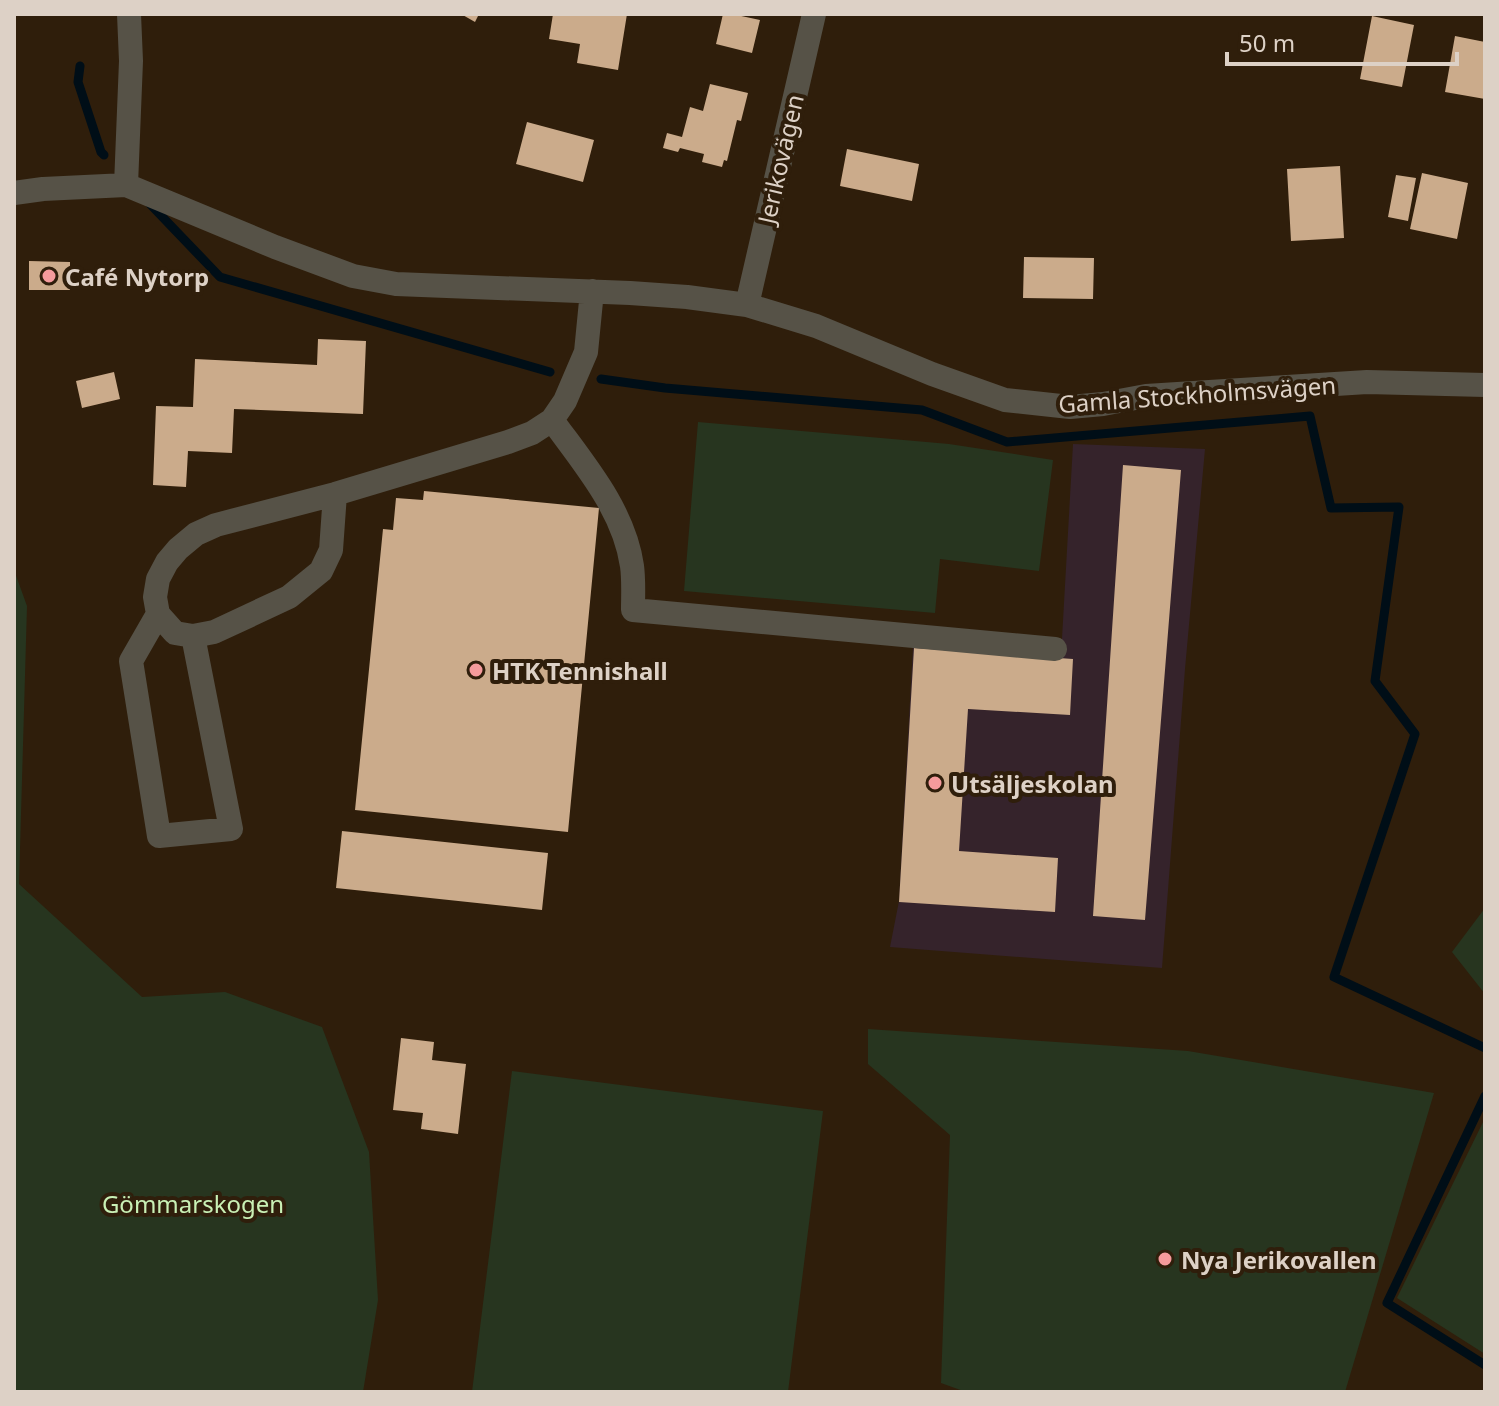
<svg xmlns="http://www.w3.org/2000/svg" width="1499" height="1406" font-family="'Noto Sans',sans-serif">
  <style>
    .education { fill: #35232b }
    .green { fill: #27351f }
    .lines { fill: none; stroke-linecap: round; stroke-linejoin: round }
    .stream { stroke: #000e17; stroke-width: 9 }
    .building { fill: #cbab8b }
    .minor { stroke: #565247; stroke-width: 24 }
    .poi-dot { fill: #f59b9c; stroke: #2f1e0b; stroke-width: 3 }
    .labels { text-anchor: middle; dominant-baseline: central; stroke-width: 8; stroke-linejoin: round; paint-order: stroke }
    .street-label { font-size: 24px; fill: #ddd1c6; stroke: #2f1e0b }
    .poi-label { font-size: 24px; font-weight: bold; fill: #ddd1c6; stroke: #2f1e0b; text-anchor: start }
    .park-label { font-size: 24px; fill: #c9f0b5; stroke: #2f1e0b }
  </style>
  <rect width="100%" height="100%" fill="#2f1e0b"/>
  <path class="education" d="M 1073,444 L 1205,449 L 1185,669 L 1162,968 L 890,947 L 899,901 L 913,647 L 1061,656 Z"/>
  <path class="green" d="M 698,422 L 949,444 L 1053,460 L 1039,571 L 940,559 L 935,613 L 684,591 Z
    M 14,570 L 27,606 L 19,884 L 142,997 L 225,992 L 322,1027 L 369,1152 L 378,1300 L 363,1392 L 14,1392 Z
    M 1485,908 L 1485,994 L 1452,952 Z
    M 868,1029 L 1188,1051 L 1434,1093 L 1345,1392 L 966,1392 L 941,1383 L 950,1135 L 868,1064 Z
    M 512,1071 L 823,1111 L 788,1392 L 472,1392 Z
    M 1485,1118 L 1485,1354 L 1397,1298 Z"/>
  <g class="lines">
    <path class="stream" d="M 80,66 L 78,82 L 101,152 L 104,155
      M 150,204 L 220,277 L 550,372
      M 601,379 L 665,388 L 922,410 L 1007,442 L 1310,416 L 1331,508 L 1399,507 L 1375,681 L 1415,734 L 1334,977 L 1485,1048
      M 1485,1096 L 1387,1303 L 1485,1365"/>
  </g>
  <path class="building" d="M 461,14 L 479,14 L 475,22 Z
    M 553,14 L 627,14 L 618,70 L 577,63 L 580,44 L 549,39 Z
    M 723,14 L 732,14 L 760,20 L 752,53 L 716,44 Z
    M 1372,16 L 1414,25 L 1402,87 L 1360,79 Z
    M 1455,36 L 1485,42 L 1485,99 L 1445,92 Z
    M 710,84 L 748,93 L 741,121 L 737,120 L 727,161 L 724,160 L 722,167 L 702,162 L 704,154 L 680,148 L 678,152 L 663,148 L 667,133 L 682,137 L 690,107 L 703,111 Z
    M 527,122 L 594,140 L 583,182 L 516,164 Z
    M 847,149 L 919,164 L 912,201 L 840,186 Z
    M 1340,166 L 1344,238 L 1291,241 L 1287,169 Z
    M 1422,173 L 1468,183 L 1457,239 L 1410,229 Z
    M 1396,175 L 1416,178 L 1408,221 L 1388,217 Z
    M 1024,257 L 1094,258 L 1093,299 L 1023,298 Z
    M 29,261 L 70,262 L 70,290 L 29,290 Z
    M 318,339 L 366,341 L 363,414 L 234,409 L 232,453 L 188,451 L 186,487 L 153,485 L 156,406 L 193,407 L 195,359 L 317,365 Z
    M 114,372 L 120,399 L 82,408 L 76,381 Z
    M 1123,465 L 1181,470 L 1145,920 L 1093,916 Z
    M 424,491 L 599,508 L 568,832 L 355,810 L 383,529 L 393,530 L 396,498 L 423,500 Z
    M 914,648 L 1073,659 L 1070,715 L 968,709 L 959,851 L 1058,858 L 1055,912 L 899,902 Z
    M 342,831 L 548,853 L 542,910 L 336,888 Z
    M 401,1038 L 434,1042 L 432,1060 L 466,1064 L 458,1134 L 421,1129 L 423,1113 L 393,1110 Z"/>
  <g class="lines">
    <path class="minor" d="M 126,185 L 131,61 L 129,14
      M 14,193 L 43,189 L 126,185 L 275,247 L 353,276 L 396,284 L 630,293 L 687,297 L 747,305 L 816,326 L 932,374 L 1005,400 L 1070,407 L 1103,404 L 1146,396 L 1367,382 L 1485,385
      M 747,305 L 814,14
      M 552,420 C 584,464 624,510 632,566 C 634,580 633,596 633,610 L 1055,649
      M 335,494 L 331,550 L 321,571 L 289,597 L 214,632 L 193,636 L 175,633 L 158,614 L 155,597 L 158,579 L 167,562 L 178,549 L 196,534 L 216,525 L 335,494 L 508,442 L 532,433 L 552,420 L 565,401 L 586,352 L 592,291
      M 158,614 L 131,661 L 159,836 L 231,829 L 193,636"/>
  </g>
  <g class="poi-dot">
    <circle cx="49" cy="276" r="8"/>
    <circle cx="476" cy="670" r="8"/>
    <circle cx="935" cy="783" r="8"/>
    <circle cx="1165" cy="1259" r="8"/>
  </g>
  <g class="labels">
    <g class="street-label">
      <text transform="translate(780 159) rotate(-77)">Jerikovägen</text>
      <text transform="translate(1197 394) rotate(-4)">Gamla Stockholmsvägen</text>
    </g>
    <g class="poi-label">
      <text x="65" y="276">Café Nytorp</text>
      <text x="492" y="670">HTK Tennishall</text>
      <text x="951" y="783">Utsäljeskolan</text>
      <text x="1181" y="1259">Nya Jerikovallen</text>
    </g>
    <g class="park-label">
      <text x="193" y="1203">Gömmarskogen</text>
    </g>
  </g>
  <rect width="1499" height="1406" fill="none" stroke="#ddd1c6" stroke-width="32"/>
  <path d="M1227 52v12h230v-12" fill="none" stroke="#ddd1c6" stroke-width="4"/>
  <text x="1239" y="52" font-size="24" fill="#ddd1c6" stroke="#2f1e0b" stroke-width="6" paint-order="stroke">50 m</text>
</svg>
